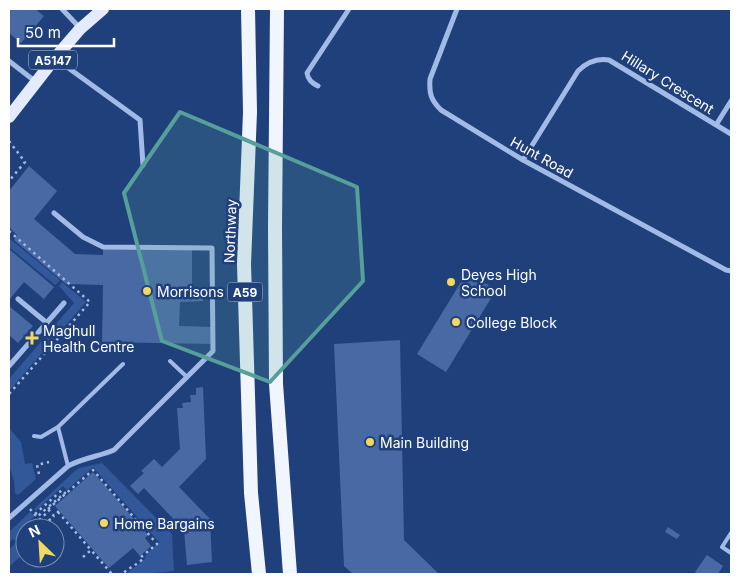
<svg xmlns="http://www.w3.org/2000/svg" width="740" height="583" font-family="Inter,sans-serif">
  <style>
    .green { fill: #335899 }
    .building { fill: #4969a5 }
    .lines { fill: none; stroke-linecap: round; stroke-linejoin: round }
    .path { stroke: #a2bbe6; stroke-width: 2.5; stroke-dasharray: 2.5 4; stroke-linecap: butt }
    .service { stroke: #a2bbe6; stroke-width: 4 }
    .minor { stroke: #a2bbe6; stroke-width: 5 }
    .primary { stroke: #e3ebfd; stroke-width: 12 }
    .trunk { stroke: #f1f5fe; stroke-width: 14 }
    .marked { fill: #579f9a; fill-opacity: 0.2; stroke: #579f9a; stroke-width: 4; stroke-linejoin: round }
    .poi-dot { fill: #f3d763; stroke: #20407b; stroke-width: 2 }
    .labels { text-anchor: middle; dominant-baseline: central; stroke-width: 5; stroke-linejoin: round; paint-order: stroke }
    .shield { fill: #20407b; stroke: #bcc6d7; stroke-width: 1 }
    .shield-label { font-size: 12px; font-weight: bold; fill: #fff }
    .street-label { font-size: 14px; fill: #fff; stroke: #20407b }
    .poi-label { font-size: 14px; fill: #fff; stroke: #20407b; text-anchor: start }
  </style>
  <rect width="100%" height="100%" fill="#20407b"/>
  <path class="green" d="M 9,238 L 60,280 L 55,285 L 9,247 Z
    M 62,282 L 86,302 L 9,391 L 9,379 L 74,303 L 59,286 Z
    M 9,428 L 21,442 L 25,464 L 32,463 L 36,479 L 18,495 L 15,493 L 14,481 L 9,465 Z
    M 102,463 L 172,534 L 174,571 L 143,574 L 126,574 L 145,559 L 146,555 L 159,542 L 93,467 L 67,490 L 63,486 L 36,511 L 34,509 L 75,471 L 79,468 Z
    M 30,512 L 35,516 C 22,526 25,538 25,552 L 9,567 L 9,550 L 17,542 L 13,539 L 9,542 L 9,532 Z"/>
  <path class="building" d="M 9,9 L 35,9 L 44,16 L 21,43 L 9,33 Z
    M 29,166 L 57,191 L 34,219 L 75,254 L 103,255 L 103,247 L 192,247 L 192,296 L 203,296 L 203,301 L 180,302 L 179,326 L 213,327 L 213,344 L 102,342 L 103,285 L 66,284 L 14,240 L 17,235 L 9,227 L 9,191 Z
    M 9,249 L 54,287 L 44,299 L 24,282 L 9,300 Z
    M 467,272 L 496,290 L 446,372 L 417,354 Z
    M 9,306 L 33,326 L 18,343 L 9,335 Z
    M 400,340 L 404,540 L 439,574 L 353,574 L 344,566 L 334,344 Z
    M 203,387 L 206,459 L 179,487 L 210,519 L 212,562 L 187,565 L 184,530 L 144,488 L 138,494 L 130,486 L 144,473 L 141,471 L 154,459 L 162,467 L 180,449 L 177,408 L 183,408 L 182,403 L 191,402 L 190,395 L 196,395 L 196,388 Z
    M 93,472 L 148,535 L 145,538 L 151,546 L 140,556 L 133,548 L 109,568 L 55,506 Z
    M 668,527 L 680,535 L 677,539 L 665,532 Z
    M 707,555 L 723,566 L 718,574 L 698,574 L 695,572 Z"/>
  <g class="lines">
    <path class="path" d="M 9,141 L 25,162 L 9,181
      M 9,231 L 90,302 L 9,394
      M 39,474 L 37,465 L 49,462
      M 30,509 L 37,517 L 47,508 L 54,516 L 59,511
      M 48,509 L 93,470 L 157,544 L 141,557 L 143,559 C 136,565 129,568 122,574
      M 58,512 L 91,550
      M 35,514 L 62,490 L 65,493 L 47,508
      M 39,520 L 49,511
      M 44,525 L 54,516
      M 83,557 L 91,550 L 112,574"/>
    <path class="service" d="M 170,361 L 187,377
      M 34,436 L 41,437 L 58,427
      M 68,466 L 58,427 L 123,364
      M 731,533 L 722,547 L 731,553"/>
    <path class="minor" d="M 62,9 L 80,28
      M 457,9 L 430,79 C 429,94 431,100 441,110 L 523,160 L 726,270 L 731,271
      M 56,59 L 140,120 L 143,165
      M 9,61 L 36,82
      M 318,86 C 312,83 308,80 307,73 L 349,9
      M 716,125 L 731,101
      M 523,160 L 578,71 C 587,62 597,58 609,60 L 731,134
      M 18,299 L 47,323
      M 9,366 L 64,303
      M 9,518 L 68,466 C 83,458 100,456 114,450 L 213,351 L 212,248 L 103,247 L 83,237 L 54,213"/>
    <path class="primary" d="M 9,117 L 55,58 L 80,29 L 103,9"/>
    <path class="trunk" d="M 248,9 L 250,112 L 244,264 L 251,493 L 259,574
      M 277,9 L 275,227 L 276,384 L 290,574"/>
  </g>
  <path class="marked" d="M 180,112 L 357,187 L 363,281 L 270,382 L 162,341 L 124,193 Z"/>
  <g class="poi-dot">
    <circle cx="451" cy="282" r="5"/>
    <circle cx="147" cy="291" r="5"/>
    <circle cx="456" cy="322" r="5"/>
    <path d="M29.5 330.5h5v5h5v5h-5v5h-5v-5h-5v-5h5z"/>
    <circle cx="370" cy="442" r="5"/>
    <circle cx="104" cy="523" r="5"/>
  </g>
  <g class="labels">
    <g class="shield">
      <rect x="29" y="50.5" width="48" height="19" rx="4"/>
      <rect x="227.5" y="282.5" width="35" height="19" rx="4"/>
    </g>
    <g class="shield-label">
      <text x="53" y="60">A5147</text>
      <text x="245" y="292">A59</text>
    </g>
    <g class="street-label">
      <text transform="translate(668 82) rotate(32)">Hillary Crescent</text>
      <text transform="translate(542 157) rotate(29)">Hunt Road</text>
      <text transform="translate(230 231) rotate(-88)">Northway</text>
    </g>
    <g class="poi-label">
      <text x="461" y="274">Deyes High<tspan x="461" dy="16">School</tspan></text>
      <text x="157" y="291">Morrisons</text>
      <text x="466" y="322">College Block</text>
      <text x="43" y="330">Maghull<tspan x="43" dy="16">Health Centre</tspan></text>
      <text x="380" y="442">Main Building</text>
      <text x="114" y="523">Home Bargains</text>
    </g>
  </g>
  <rect width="740" height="583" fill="none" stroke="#ffffff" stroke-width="20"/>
  <g transform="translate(40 543) rotate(335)"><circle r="24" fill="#20407b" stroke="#798cb0"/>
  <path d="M0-4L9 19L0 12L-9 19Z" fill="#f3d763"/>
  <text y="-8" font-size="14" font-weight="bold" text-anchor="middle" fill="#ffffff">N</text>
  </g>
  <path d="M18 38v8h96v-8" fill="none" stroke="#ffffff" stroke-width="2.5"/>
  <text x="25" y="38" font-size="15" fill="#ffffff" stroke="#20407b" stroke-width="4" paint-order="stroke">50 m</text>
</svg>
